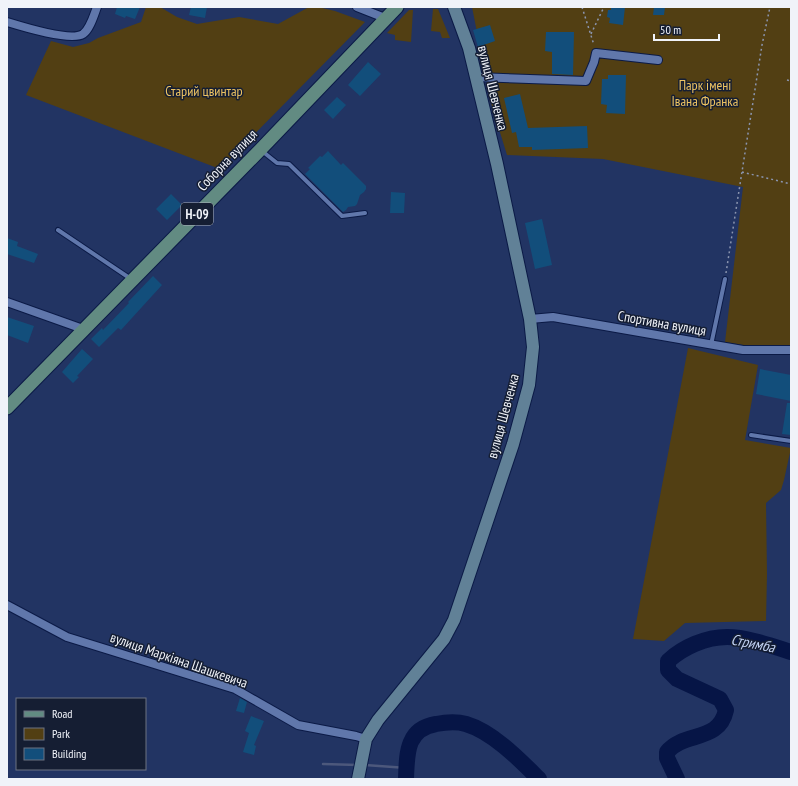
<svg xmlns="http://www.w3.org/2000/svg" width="798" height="786" font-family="'PT Sans Narrow',sans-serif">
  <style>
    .green { fill: #523f13 }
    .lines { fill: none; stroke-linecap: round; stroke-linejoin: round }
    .stream { stroke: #4c587c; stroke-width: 2.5 }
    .river { stroke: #061546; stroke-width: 16 }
    .building { fill: #124e7b }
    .lane-casing { stroke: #0b1a46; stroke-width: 6 }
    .street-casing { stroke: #0b1a46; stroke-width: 10 }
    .secondary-casing { stroke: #0b1a46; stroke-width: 14 }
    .primary-casing { stroke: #0b1a46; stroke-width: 15 }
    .path { stroke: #8b95af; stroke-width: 1.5; stroke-dasharray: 2 3; stroke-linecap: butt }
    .lane { stroke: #6077ab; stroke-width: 4 }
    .street { stroke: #6077ab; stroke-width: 8 }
    .secondary { stroke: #618197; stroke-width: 12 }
    .primary { stroke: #628b82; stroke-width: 13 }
    .labels { text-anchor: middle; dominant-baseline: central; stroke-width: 3; stroke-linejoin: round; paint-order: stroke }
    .shield { fill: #151e33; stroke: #aeb3be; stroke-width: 1 }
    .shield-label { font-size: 13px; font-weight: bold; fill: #f0f3f9 }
    .park-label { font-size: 14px; fill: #edc362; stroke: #151e33 }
    .street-label { font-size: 14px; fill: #f0f3f9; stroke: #151e33 }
    .water-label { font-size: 15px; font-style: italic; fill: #c1d1f2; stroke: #151e33 }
  </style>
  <rect width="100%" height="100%" fill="#223463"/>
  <path class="green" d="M 146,7 L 160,7 L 177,17 L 197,24 L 239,17 L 278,24 L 309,7 L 318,7 L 335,11 L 365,22 L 220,169 L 26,95 L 51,41 L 73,47 L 89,43 L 98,38 L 141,22 Z
    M 472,7 L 791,7 L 791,353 L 725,342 L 743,187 L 603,159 L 507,155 L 491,103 Z
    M 433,9 L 438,9 L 450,38 L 442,38 L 440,32 L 431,31 Z
    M 409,10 L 413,10 L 411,42 L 395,40 L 395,35 L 387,33 Z
    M 688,348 L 758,365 L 745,440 L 791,448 L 784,480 L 781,490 L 766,503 L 767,574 L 766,621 L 685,623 L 664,641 L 633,639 Z"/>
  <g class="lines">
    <path class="stream" d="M 323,764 L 358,765
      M 365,765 L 407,768"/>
    <path class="river" d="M 406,779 C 407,754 406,729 436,724 C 446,722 456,721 466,724 C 493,732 520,760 539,779
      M 677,779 L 667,758 L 667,752 C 684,731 719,743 726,710 L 720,699 L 677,679 L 668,670 L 668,661 C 683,647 706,637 727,637 C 747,637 772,646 791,652"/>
  </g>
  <path class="building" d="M 117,7 L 140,7 L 135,19 L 126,16 L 125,18 L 115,14 Z
    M 191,7 L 207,7 L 205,18 L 189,15 Z
    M 611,7 L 625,7 L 623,25 L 609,23 L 610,18 L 607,17 L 608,10 L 611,10 Z
    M 654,7 L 665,7 L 664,15 L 653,15 Z
    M 490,25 L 495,41 L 478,47 L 473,30 Z
    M 546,32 L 574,32 L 573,75 L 552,74 L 552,52 L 545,51 Z
    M 368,62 L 381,74 L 360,96 L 348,85 Z
    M 608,75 L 626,75 L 625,114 L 606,113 L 607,105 L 601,104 L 602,79 L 608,79 Z
    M 520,94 L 528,128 L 587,126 L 588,148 L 532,150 L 532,147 L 519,147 L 516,132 L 512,133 L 504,98 Z
    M 337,97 L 346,105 L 333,119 L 324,110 Z
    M 328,151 L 341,165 L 343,163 L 366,186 L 366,189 L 364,192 L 360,195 L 357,204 L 355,206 L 348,207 L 346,210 L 343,212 L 305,174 L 310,169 L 308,168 L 320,156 L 322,157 Z
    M 391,192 L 405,193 L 404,213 L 390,213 Z
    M 171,194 L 182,205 L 167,220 L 156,209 Z
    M 542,219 L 552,265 L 535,269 L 525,223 Z
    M 7,238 L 18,242 L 17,246 L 38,254 L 34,263 L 7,254 Z
    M 153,276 L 162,285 L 121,330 L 118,328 L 99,347 L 91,339 L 102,328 L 103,330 L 129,303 L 128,302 Z
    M 7,317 L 34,326 L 28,343 L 7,335 Z
    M 82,349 L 93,359 L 77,376 L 79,377 L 73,383 L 62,372 Z
    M 760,369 L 791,375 L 791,401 L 756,394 Z
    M 787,403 L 791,403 L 791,435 L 782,434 Z
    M 240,698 L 247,702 L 244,713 L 236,711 Z
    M 251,716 L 264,721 L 254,745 L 256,746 L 254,755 L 243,752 L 249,733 L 245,731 Z"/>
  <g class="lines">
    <g class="lane-casing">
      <path id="lane" d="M 262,151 L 277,163 L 289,164 L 342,216 L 365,213
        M 58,230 L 131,279
        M 711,345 L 725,279
        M 751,435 L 791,441"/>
    </g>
    <g class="street-casing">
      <path id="street" d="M 357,7 L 385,18
        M 7,22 C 20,26 71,42 83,34 C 90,29 94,15 97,7
        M 476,77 L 586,81 L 594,62 L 596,53 L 658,60
        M 7,302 L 83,329
        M 530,319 L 553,317 L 743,350 L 791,350
        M 7,605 L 67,637 L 235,689 L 298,725 L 356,736 L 366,739"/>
    </g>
    <g class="secondary-casing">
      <path id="secondary" d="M 358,779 L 366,739 L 378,720 L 444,639 L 454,620 L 513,444 L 529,385 L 533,347 L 530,319 L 497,164 L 469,48 L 454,7"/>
    </g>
    <g class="primary-casing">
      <path id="primary" d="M 7,408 L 260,150 L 397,7"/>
    </g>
    <path class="path" d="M 582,7 L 594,45
      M 591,34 L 604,7
      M 787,80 L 791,81
      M 742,172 L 791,184
      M 726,273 L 762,45 L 770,7"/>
    <use href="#lane" class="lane"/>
    <use href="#street" class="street"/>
    <use href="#secondary" class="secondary"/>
    <use href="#primary" class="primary"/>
  </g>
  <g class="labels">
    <rect class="shield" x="181" y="203" width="32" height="22" rx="3"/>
    <g class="shield-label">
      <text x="197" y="214">Н-09</text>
    </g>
    <g class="park-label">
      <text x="705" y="85">Парк імені<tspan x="705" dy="16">Івана Франка</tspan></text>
      <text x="204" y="91">Старий цвинтар</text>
    </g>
    <g class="street-label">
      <text transform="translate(493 88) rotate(76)">вулиця Шевченка</text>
      <text transform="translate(227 160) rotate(-46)">Соборна вулиця</text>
      <text transform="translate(662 323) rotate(10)">Спортивна вулиця</text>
      <text transform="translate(503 416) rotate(-75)">вулиця Шевченка</text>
      <text transform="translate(179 660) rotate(19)">вулиця Маркіяна Шашкевича</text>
    </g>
    <g class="water-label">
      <text transform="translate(753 643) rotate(11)">Стримба</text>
    </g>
  </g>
  <rect width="798" height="786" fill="none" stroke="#f0f3f9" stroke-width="16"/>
  <rect x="16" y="698" width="130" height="72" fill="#151e33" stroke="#6d7382"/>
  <rect x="24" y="711" width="20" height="6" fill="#628b82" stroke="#6d7382"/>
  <text x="52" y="718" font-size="12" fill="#f0f3f9">Road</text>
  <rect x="24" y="728" width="20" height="12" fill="#523f13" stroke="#6d7382"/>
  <text x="52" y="738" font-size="12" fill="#f0f3f9">Park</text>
  <rect x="24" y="748" width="20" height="12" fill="#124e7b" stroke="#6d7382"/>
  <text x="52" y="758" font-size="12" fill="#f0f3f9">Building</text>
  <path d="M654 34v6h65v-6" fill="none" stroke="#f0f3f9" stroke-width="2"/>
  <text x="660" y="34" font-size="12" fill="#f0f3f9" stroke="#151e33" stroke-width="3" paint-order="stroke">50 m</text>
</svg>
